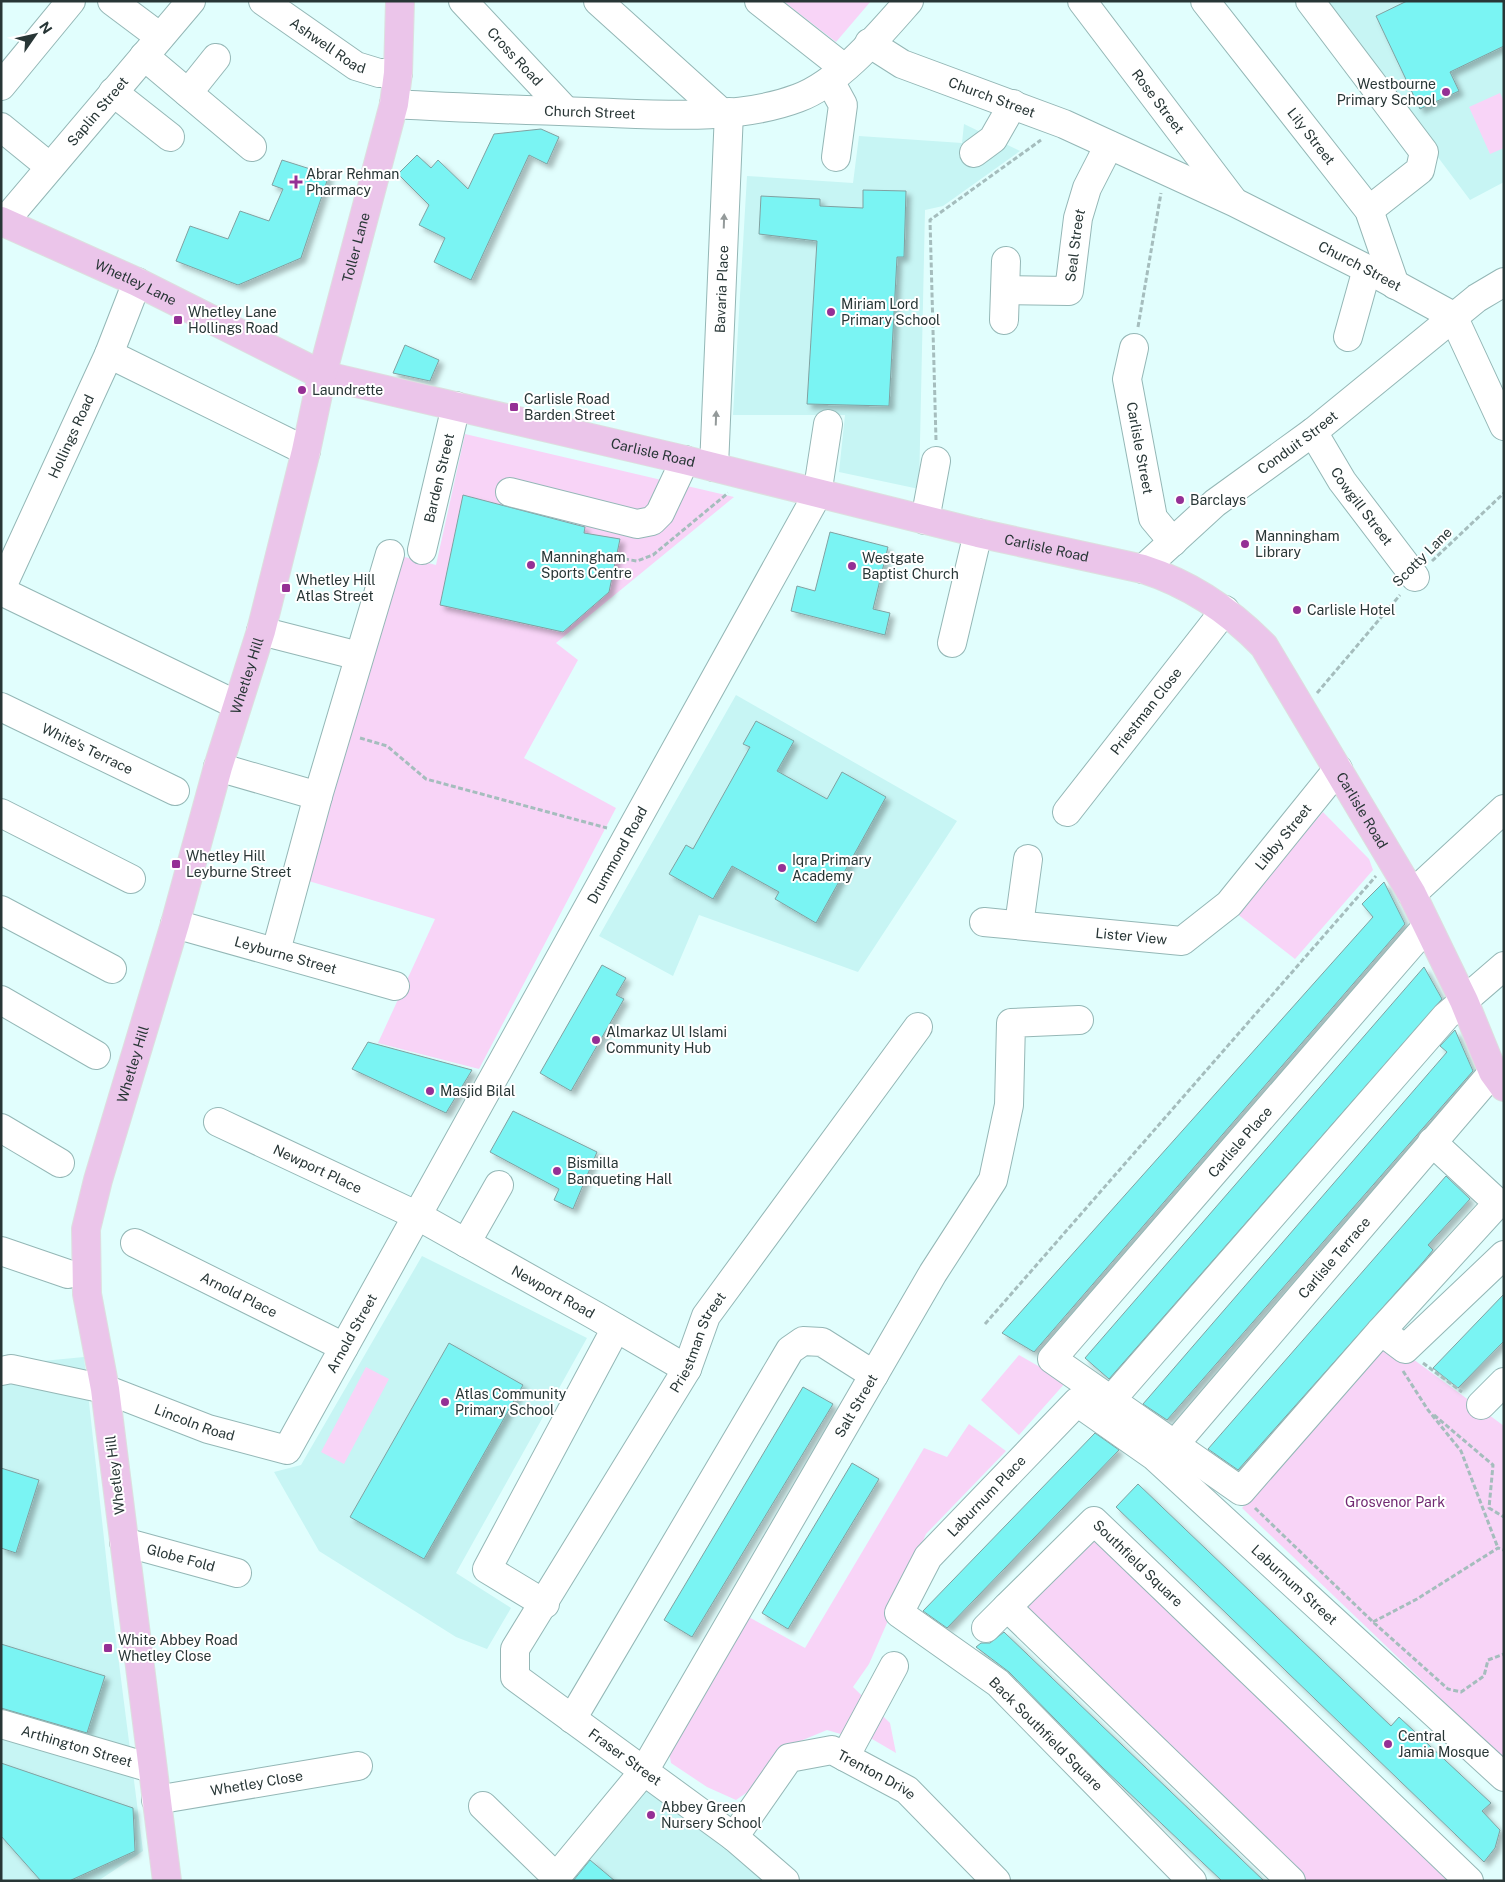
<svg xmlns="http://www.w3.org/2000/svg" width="1505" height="1882" font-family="'Public Sans',sans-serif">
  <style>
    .built { fill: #c7f5f4 }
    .green { fill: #f8d4f7 }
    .building { fill: #7af4f3; stroke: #80a1a1; filter: url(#shadow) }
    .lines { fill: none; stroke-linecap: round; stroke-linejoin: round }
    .minor-casing { stroke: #94b7b6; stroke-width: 30 }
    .major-casing { stroke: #dddfdf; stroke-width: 30 }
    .path { stroke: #a5bdbd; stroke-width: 3; stroke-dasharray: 5 2.5; stroke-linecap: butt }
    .minor { stroke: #fff; stroke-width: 28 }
    .major { stroke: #ebc5ea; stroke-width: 28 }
    .oneway { fill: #949a9a }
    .poi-dot { fill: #953095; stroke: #fff; stroke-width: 2 }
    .labels { text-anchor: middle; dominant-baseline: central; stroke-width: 4; stroke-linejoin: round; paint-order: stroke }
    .street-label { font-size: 14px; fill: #283636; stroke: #fff }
    .poi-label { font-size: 14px; fill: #283636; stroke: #fff; text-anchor: start }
    .park-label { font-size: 14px; fill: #712872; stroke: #fff }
  </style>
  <defs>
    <filter id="shadow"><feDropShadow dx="4.5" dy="4.5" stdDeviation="2.5" flood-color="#0004"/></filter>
  </defs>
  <rect width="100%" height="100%" fill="#e1fefd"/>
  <path class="built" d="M 1321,1 L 1504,1 L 1504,182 L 1470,200 Z
    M 964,124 L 1020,151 L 943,206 L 925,210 L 919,489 L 839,472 L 845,415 L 733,415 L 747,176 L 853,183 L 859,136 L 962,143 Z
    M 736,695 L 957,821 L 858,972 L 699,915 L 673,976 L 599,936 Z
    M 422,1256 L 587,1338 L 456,1573 L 511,1608 L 487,1649 L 456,1637 L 319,1551 L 274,1472 L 301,1465 Z
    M 84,1357 L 110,1593 L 143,1851 L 98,1881 L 1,1881 L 1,1365 Z
    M 644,1783 L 770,1881 L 558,1881 Z"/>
  <path class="green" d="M 783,1 L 871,1 L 836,42 Z
    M 1500,93 L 1504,101 L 1504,148 L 1490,154 L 1469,107 Z
    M 465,434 L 734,497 L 556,643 L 578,660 L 524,758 L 616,808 L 479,1069 L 378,1043 L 435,919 L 302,879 L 397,555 L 436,565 Z
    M 1323,812 L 1369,859 L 1373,870 L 1295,959 L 1236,913 Z
    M 1398,1348 L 1504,1426 L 1504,1759 L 1242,1508 L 1385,1349 Z
    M 1019,1355 L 1066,1382 L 1019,1435 L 981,1400 Z
    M 366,1367 L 389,1379 L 344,1464 L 321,1452 Z
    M 969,1424 L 1006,1451 L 926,1534 L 869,1664 L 853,1687 L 890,1723 L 896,1753 L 867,1736 L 861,1740 L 827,1730 L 798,1742 L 762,1782 L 736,1800 L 707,1787 L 671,1763 L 669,1752 L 747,1616 L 805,1648 L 924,1448 L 947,1457 Z
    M 1098,1532 L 1458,1881 L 1307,1881 L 1029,1609 L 1027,1604 Z"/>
  <path class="building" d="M 1407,1 L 1504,1 L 1504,46 L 1450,72 L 1459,91 L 1420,109 L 1376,16 Z
    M 541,129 L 559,137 L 547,164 L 529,155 L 471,280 L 434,262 L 445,238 L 419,225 L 429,205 L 398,174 L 417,155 L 431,168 L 438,160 L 468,189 L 494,134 Z
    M 282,160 L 329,175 L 301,258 L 238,285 L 176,261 L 190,226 L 228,239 L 240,211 L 269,221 L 283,189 L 272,185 Z
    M 863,190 L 906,191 L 904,257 L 897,257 L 889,406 L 807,404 L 817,241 L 759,234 L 761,196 L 820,199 L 820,206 L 863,208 Z
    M 405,345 L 439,360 L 430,381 L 393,373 Z
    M 463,495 L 585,527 L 584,533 L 620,539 L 609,592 L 563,632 L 440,605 Z
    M 830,532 L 888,547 L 873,609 L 890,613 L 885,635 L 791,611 L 797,586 L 815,591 Z
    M 756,721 L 794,741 L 777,771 L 827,799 L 842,772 L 886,797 L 816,923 L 775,899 L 779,892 L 732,866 L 713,899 L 669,874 L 686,845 L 693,849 L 750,747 L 743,744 Z
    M 1384,882 L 1405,924 L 1034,1352 L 1002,1333 L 1373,917 L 1362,904 Z
    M 602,965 L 626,978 L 616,995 L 624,999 L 571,1091 L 540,1073 Z
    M 1424,967 L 1442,999 L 1109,1379 L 1085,1358 Z
    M 1455,1030 L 1473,1071 L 1167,1420 L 1143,1404 L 1447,1052 L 1440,1046 Z
    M 368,1042 L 472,1070 L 446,1113 L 352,1069 Z
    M 513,1111 L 597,1152 L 573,1209 L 554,1200 L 559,1189 L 490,1152 Z
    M 1446,1176 L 1470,1199 L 1428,1245 L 1433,1250 L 1424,1261 L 1238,1470 L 1208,1449 Z
    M 1504,1294 L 1504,1341 L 1458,1388 L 1433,1368 Z
    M 449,1343 L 523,1385 L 424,1559 L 350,1517 Z
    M 803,1387 L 833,1404 L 692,1637 L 664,1620 Z
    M 1095,1433 L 1119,1450 L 947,1628 L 923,1611 Z
    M 852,1463 L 879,1479 L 788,1629 L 762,1613 Z
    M 1,1468 L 39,1480 L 16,1553 L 1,1548 Z
    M 1138,1484 L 1391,1726 L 1399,1717 L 1491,1803 L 1482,1811 L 1500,1830 L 1495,1848 L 1484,1862 L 1116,1507 Z
    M 1004,1632 L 1264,1881 L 1222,1881 L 1103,1768 L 1009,1672 L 976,1647 L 981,1643 L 990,1643 Z
    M 1,1644 L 105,1676 L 87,1733 L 1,1708 Z
    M 1,1763 L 133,1808 L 135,1851 L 69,1881 L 41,1881 L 1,1836 Z
    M 590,1860 L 615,1881 L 573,1881 Z"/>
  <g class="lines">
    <g class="minor-casing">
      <g id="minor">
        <path d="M 112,1 L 160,37"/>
        <path id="s1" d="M 263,1 L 356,66 L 379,73 L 398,73"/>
        <path id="s2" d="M 463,1 L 566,111"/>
        <path d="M 598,1 L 722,113"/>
        <path d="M 759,1 L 844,68"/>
        <path id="s3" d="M 1082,1 L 1232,199"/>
        <path id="s4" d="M 1205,1 L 1369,210 L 1395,285"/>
        <path d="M 1310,1 L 1424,152 L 1420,170 L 1369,210"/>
        <path id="s5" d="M 869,43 L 902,64 L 1064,124 L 1234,202 L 1367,269 L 1453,316 L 1504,426"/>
        <path d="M 144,56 L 252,147"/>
        <path d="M 830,81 L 843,105 L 836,157"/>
        <path d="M 1,86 L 71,1"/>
        <path d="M 113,92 L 170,137"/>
        <path d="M 188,93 L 216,58"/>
        <path id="s6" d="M 394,104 C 458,108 522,110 587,112 C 654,114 735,122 798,98 C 839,83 880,34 909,1"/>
        <path d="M 1,127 L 50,167"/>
        <path d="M 974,153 L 993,139 L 1013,104"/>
        <path id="s7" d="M 4,222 L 191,1"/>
        <path id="s8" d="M 1006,290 L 1069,291 L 1078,218 L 1087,188 L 1109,145"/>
        <path d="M 1004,320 L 1006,261"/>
        <path d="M 1348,337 L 1367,269"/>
        <path id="s9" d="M 1134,348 L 1127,379 L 1153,518 L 1173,542"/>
        <path d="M 109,354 L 306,451"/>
        <path id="s10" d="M 1313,432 L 1342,481 L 1415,577"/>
        <path id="s11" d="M 714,467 L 729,112"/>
        <path d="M 510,492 L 637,524 L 652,521 L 660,513 L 685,460"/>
        <path d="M 925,520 L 936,461"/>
        <path id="s12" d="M 422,550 L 456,406"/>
        <path id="s13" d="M 1143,569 L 1215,503 L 1313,432 L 1477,298 L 1504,282"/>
        <path id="s14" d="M 1,589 L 109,354 L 137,282"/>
        <path d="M 1,591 L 237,705"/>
        <path d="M 261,631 L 359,656"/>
        <path d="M 952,643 L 978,533"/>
        <path id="s15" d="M 1,707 L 175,791"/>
        <path d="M 218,767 L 318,796"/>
        <path id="s16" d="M 1067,812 L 1225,610"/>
        <path d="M 1,813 L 131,879"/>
        <path d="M 1412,894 L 1504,809"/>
        <path d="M 1,910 L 112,969"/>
        <path id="s17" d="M 984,922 L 1182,941 L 1229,904 L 1338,769"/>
        <path id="s18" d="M 175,924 L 395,986"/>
        <path d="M 1019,925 L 1028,859"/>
        <path d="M 1427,926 L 1052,1359 L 1241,1491 L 1381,1331 L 1498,1203 L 1432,1142"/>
        <path d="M 276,951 L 318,796 L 390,554"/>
        <path d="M 1,1000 L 96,1055"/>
        <path id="s19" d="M 218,1122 L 418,1216 L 596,1316 L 687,1369"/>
        <path d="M 1,1128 L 60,1163"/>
        <path id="s20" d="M 135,1243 L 344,1347"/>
        <path d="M 466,1243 L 499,1185"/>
        <path d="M 1,1251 L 68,1274"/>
        <path d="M 1381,1331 L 1405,1349 L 1504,1255"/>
        <path id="s21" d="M 1,1371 L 11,1369 L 105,1389 L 208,1429 L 287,1450 L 817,495 L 828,424"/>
        <path d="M 1111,1400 L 1446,1016 L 1504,966"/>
        <path d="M 1481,1405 L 1504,1382"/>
        <path id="s22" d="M 1175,1444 L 1493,1072"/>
        <path id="s23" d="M 124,1542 L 237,1573"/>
        <path d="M 545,1604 L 487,1569 L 616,1328"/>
        <path d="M 986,1628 L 1007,1607"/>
        <path d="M 572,1719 L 790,1350 L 803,1341 L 822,1342 L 874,1375"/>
        <path id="s24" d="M 1,1724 L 151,1768"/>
        <path d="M 845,1757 L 894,1666"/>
        <path id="s25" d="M 156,1800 L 358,1766"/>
        <path d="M 483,1806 L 556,1877"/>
        <path id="s26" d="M 734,1837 L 789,1758 L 832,1750 L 907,1790 L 996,1881"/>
        <path id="s27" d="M 553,1881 L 644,1771 L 933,1273 L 993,1180 L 1009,1105 L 1011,1023 L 1079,1020"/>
        <path id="s28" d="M 785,1881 L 734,1837 L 515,1677 L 515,1649 L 687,1369 L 706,1316 L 918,1027"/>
        <path id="s29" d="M 1192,1881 L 998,1683 L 899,1613 L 928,1557 L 1077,1402 L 1154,1456 L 1504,1777"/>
        <path id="s30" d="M 1291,1881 L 1007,1607 L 1094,1521 L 1469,1881"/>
      </g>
    </g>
    <g class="major-casing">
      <g id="major">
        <path id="s31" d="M 1,221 L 137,282 L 322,375 L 685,460 L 978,533 L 1143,569 C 1190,584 1230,611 1264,646 L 1412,894 L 1464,1001 L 1493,1072 L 1504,1087"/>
        <path id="s32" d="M 167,1881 L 105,1389 L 87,1294 L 86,1229 L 98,1180 L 175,924 L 218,767 L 261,631 L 306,451 L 322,375 L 394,104 L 398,73 L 400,1"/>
      </g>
    </g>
    <path class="path" d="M 1138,327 L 1161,193
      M 936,440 L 930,220 L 1041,140
      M 624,559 L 637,561 L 653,555 L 728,493
      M 1432,561 L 1504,493
      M 1317,693 L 1400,595
      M 360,738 L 387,746 L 426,779 L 607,828
      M 985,1324 L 1376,876
      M 1423,1363 L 1462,1392
      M 1403,1371 L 1428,1410 L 1461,1451 L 1498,1548
      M 1434,1415 L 1493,1465 L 1489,1508 L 1504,1517
      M 1255,1508 L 1373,1622 L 1448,1689 L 1461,1692 L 1484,1676 L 1488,1660 L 1504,1654
      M 1373,1622 L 1417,1599 L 1498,1548 L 1504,1550"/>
    <use href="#minor" class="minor"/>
    <use href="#major" class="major"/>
  </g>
  <defs><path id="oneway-solid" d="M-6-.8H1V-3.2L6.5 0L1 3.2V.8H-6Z" transform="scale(1.25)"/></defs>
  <g class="oneway">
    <use href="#oneway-solid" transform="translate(724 221) rotate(-88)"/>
    <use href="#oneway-solid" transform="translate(716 418) rotate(-88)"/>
  </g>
  <g class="poi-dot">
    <circle cx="1446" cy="92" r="5"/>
    <path d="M293.5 174.5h5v5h5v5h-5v5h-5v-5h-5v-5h5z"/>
    <circle cx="831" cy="312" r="5"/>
    <rect x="173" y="315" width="10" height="10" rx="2.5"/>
    <circle cx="302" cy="390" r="5"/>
    <rect x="509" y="402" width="10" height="10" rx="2.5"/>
    <circle cx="1180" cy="500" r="5"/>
    <circle cx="1245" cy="544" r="5"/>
    <circle cx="531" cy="565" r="5"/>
    <circle cx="852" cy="566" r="5"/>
    <rect x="281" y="583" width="10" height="10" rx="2.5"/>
    <circle cx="1297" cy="610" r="5"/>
    <rect x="171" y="859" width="10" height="10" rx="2.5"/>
    <circle cx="782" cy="868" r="5"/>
    <circle cx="596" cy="1040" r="5"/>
    <circle cx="430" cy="1091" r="5"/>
    <circle cx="557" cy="1171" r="5"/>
    <circle cx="445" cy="1402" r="5"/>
    <rect x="103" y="1643" width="10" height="10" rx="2.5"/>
    <circle cx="1388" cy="1744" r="5"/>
    <circle cx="651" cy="1815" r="5"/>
  </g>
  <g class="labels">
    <g class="street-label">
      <text stroke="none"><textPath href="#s1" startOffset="79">Ashwell Road</textPath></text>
      <text stroke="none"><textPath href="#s2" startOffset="76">Cross Road</textPath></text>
      <text stroke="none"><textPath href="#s5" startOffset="135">Church Street</textPath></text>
      <text stroke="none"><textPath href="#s3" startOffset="126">Rose Street</textPath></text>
      <text stroke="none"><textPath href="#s7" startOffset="145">Saplin Street</textPath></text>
      <text stroke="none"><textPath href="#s6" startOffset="196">Church Street</textPath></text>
      <text stroke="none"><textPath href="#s4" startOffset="172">Lily Street</textPath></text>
      <text stroke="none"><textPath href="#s8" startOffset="109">Seal Street</textPath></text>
      <text stroke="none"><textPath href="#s32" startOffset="1676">Toller Lane</textPath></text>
      <text stroke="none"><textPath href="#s5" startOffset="540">Church Street</textPath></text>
      <text stroke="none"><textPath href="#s31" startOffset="148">Whetley Lane</textPath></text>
      <text stroke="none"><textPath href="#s11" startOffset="178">Bavaria Place</textPath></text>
      <text stroke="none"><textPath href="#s14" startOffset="168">Hollings Road</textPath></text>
      <text stroke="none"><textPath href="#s13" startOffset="200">Conduit Street</textPath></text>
      <text stroke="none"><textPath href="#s9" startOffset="102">Carlisle Street</textPath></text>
      <text stroke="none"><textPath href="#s31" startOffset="696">Carlisle Road</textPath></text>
      <text stroke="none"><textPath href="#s12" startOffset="74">Barden Street</textPath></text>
      <text stroke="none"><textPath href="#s10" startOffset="89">Cowgill Street</textPath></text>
      <text stroke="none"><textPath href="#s31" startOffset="1101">Carlisle Road</textPath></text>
      <text transform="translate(1422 557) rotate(-45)">Scotty Lane</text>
      <text stroke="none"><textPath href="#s32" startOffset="1234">Whetley Hill</textPath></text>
      <text stroke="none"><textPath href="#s16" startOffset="128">Priestman Close</textPath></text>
      <text stroke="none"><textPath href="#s15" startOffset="96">White's Terrace</textPath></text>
      <text stroke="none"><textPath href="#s31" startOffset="1536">Carlisle Road</textPath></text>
      <text stroke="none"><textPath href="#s17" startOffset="345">Libby Street</textPath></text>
      <text stroke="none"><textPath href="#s21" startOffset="979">Drummond Road</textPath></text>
      <text stroke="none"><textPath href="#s17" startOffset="148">Lister View</textPath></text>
      <text stroke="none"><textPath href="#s18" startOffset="115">Leyburne Street</textPath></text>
      <text stroke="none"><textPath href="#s32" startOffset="829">Whetley Hill</textPath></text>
      <text transform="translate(1240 1142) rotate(-49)">Carlisle Place</text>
      <text stroke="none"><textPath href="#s19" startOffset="110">Newport Place</textPath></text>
      <text stroke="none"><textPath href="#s22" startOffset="245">Carlisle Terrace</textPath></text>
      <text stroke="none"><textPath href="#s19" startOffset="376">Newport Road</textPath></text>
      <text stroke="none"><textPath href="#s20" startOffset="116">Arnold Place</textPath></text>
      <text stroke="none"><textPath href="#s21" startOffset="432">Arnold Street</textPath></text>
      <text stroke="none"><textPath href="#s28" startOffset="724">Priestman Street</textPath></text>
      <text stroke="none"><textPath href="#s27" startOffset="565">Salt Street</textPath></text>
      <text stroke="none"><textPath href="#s21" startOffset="202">Lincoln Road</textPath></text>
      <text transform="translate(115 1475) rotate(-97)">Whetley Hill</text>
      <text stroke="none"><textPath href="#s29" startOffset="546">Laburnum Place</textPath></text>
      <text stroke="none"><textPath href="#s23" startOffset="59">Globe Fold</textPath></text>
      <text stroke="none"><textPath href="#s30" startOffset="578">Southfield Square</textPath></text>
      <text stroke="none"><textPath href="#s29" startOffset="961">Laburnum Street</textPath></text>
      <text transform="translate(1046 1734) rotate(45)">Back Southfield Square</text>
      <text stroke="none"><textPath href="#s24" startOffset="79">Arthington Street</textPath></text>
      <text transform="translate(625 1757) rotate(36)">Fraser Street</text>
      <text stroke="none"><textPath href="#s26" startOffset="191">Trenton Drive</textPath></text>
      <text stroke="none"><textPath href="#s25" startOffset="102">Whetley Close</textPath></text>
    </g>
    <g class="poi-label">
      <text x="1436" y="84" text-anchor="end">Westbourne<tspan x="1436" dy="16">Primary School</tspan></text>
      <text x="306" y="174">Abrar Rehman<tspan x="306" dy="16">Pharmacy</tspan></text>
      <text x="841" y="304">Miriam Lord<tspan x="841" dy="16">Primary School</tspan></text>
      <text x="188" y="312">Whetley Lane<tspan x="188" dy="16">Hollings Road</tspan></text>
      <text x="312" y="390">Laundrette</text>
      <text x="524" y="399">Carlisle Road<tspan x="524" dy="16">Barden Street</tspan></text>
      <text x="1190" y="500">Barclays</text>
      <text x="1255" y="536">Manningham<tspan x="1255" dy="16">Library</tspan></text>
      <text x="541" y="557">Manningham<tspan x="541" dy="16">Sports Centre</tspan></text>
      <text x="862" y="558">Westgate<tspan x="862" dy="16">Baptist Church</tspan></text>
      <text x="296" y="580">Whetley Hill<tspan x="296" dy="16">Atlas Street</tspan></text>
      <text x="1307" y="610">Carlisle Hotel</text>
      <text x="186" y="856">Whetley Hill<tspan x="186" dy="16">Leyburne Street</tspan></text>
      <text x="792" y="860">Iqra Primary<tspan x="792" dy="16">Academy</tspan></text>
      <text x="606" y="1032">Almarkaz Ul Islami<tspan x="606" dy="16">Community Hub</tspan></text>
      <text x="440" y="1091">Masjid Bilal</text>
      <text x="567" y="1163">Bismilla<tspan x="567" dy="16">Banqueting Hall</tspan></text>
      <text x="455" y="1394">Atlas Community<tspan x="455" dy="16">Primary School</tspan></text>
      <text x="118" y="1640">White Abbey Road<tspan x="118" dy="16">Whetley Close</tspan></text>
      <text x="1398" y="1736">Central<tspan x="1398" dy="16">Jamia Mosque</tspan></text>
      <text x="661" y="1807">Abbey Green<tspan x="661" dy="16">Nursery School</tspan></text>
    </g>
    <g class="park-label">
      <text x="1395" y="1502">Grosvenor Park</text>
    </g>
  </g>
  <rect width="1505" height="1882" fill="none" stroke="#283636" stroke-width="5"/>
  <g transform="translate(35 35) rotate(56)" stroke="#ffffff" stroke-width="4" paint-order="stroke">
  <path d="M0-4L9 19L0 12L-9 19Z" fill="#283636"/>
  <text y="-8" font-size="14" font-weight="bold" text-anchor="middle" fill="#283636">N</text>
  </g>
</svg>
